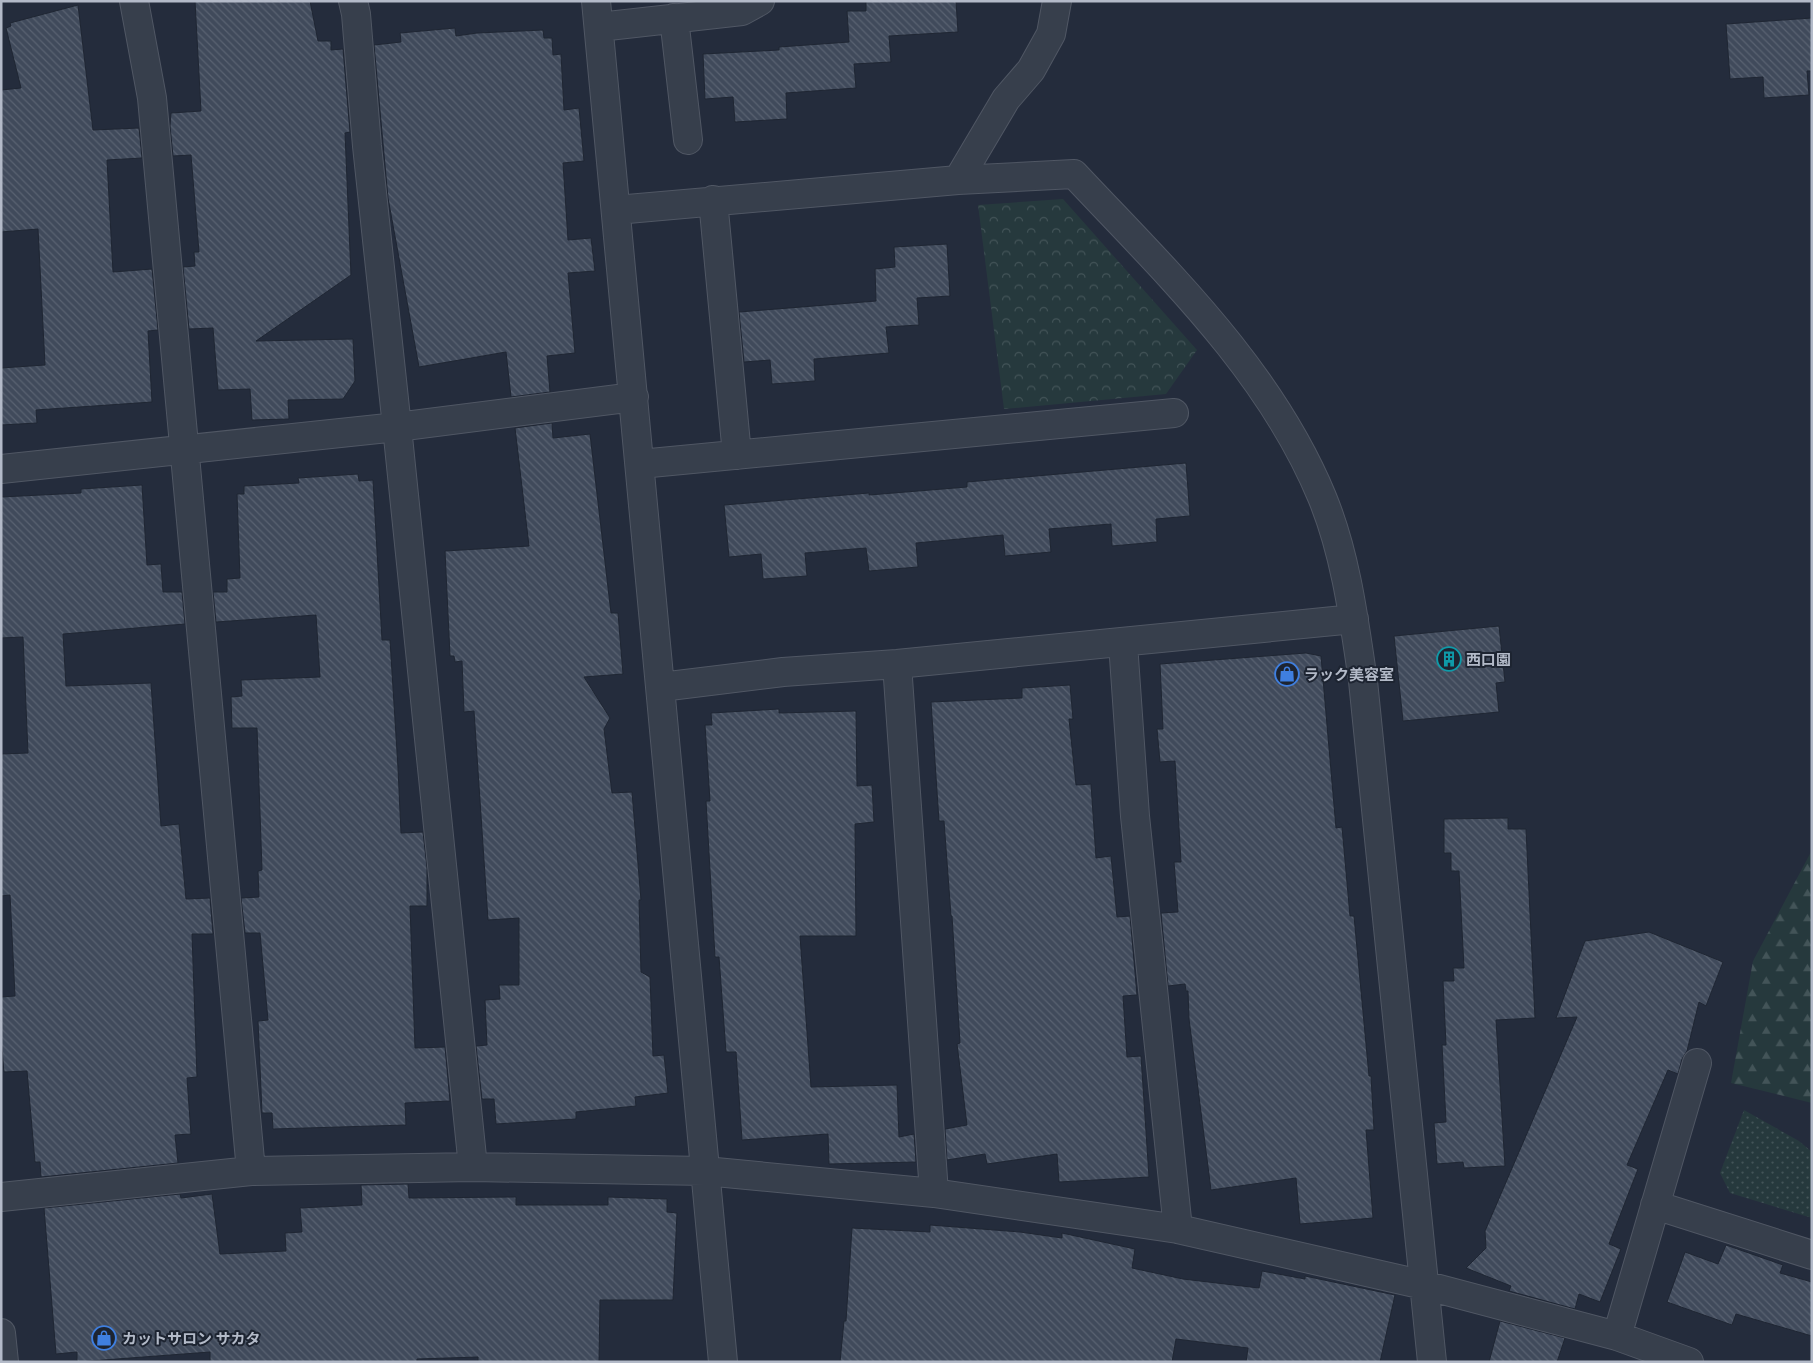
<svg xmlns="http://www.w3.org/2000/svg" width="1813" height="1363" font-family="'IBM Plex Sans','Noto Sans JP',sans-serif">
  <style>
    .grass { fill: url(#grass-dots) }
    .forest { fill: url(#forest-firs) }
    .park { fill: url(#park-crowns) }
    .building { fill: url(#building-back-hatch); stroke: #1f2633 }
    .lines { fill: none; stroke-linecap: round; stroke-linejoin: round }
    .minor-casing { stroke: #505764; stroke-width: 30 }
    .minor { stroke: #373f4c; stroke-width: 28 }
    .labels { text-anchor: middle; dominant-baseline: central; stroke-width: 4; stroke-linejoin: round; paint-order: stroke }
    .poi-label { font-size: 15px; font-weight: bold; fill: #b3bac8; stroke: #1d2431; text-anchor: start }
  </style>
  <defs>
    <pattern id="grass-dots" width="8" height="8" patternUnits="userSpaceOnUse" patternTransform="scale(1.25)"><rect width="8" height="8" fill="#26393d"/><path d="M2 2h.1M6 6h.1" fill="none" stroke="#435458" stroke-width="1.8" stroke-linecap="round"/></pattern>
    <pattern id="forest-firs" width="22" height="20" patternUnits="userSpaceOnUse" patternTransform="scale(1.25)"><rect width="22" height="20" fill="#26393d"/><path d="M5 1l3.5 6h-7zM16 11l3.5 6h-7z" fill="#435458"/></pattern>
    <pattern id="park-crowns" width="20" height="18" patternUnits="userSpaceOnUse" patternTransform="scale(1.25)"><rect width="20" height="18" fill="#26393d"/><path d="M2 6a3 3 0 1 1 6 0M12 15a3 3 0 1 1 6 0" fill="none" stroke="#435458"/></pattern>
    <pattern id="building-back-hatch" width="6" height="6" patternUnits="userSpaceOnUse" patternTransform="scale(1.25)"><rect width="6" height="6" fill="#404a5b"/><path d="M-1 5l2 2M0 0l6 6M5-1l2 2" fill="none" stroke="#596271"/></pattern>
  </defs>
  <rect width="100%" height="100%" fill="#242c3c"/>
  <path class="grass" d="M 1744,1110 L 1799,1141 L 1812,1152 L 1812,1218 L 1730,1193 L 1720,1173 Z"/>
  <path class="forest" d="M 1812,850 L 1812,1103 L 1731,1083 L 1753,961 Z"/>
  <path class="park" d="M 1063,199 L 1197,350 L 1166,394 L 1004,409 L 978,205 Z"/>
  <path class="building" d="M 195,1 L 310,1 L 318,41 L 331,41 L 331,50 L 343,49 L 350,132 L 345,133 L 351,275 L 256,341 L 353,339 L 355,381 L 343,399 L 288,400 L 289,419 L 252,420 L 250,389 L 218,390 L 213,328 L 189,329 L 183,267 L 195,266 L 194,252 L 199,252 L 191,155 L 173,156 L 170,126 L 171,113 L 201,111 Z
    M 866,1 L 956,1 L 958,32 L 889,36 L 891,62 L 854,64 L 856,88 L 786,93 L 787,119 L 735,122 L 733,97 L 705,99 L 703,54 L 779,50 L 779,47 L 849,42 L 847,11 L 866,11 Z
    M 78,5 L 93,130 L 139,128 L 142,158 L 107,160 L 113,272 L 152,269 L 158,330 L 148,331 L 152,402 L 36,410 L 37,423 L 1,425 L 1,368 L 45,365 L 38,229 L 1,232 L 1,90 L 21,88 L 6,28 L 11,26 L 10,23 Z
    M 1812,18 L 1812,71 L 1807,71 L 1809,95 L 1764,98 L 1763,77 L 1730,79 L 1726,24 Z
    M 455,28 L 456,36 L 477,33 L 543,30 L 544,38 L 552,38 L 553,55 L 561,54 L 564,110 L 579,108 L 584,161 L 563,163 L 568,240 L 591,238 L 595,271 L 568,273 L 575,353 L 547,356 L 550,392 L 511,397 L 506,352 L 419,367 L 388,198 L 374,45 L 401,42 L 400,33 Z
    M 947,244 L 950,296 L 917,298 L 919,325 L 886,327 L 889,353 L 814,359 L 815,381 L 772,384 L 770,360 L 744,362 L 739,312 L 876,301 L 875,269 L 895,267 L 894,247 Z
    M 552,423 L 553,438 L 590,434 L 611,613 L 618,613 L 623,674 L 584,677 L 610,718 L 604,729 L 612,793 L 632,792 L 641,900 L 639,900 L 641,972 L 650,977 L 653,1056 L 664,1055 L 668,1093 L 635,1097 L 636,1106 L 576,1112 L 576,1119 L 496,1124 L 494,1099 L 482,1099 L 476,1046 L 487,1045 L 485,1000 L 500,999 L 499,985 L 519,985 L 519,918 L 488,920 L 474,711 L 464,712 L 462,661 L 455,662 L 454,656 L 450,656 L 445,551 L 529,546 L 515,428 Z
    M 1186,463 L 1190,516 L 1156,519 L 1157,542 L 1112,546 L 1111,524 L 1049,529 L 1051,552 L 1005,556 L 1003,535 L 916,543 L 918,567 L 869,571 L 866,548 L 805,553 L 807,576 L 763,579 L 761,554 L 729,557 L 724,505 L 869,493 L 869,495 L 967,487 L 967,482 Z
    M 358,474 L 359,481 L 373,480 L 382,640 L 390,640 L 398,768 L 401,833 L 423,832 L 427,868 L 427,906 L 410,906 L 415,1048 L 445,1047 L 450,1101 L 405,1103 L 406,1125 L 273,1129 L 272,1113 L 262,1113 L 258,1021 L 268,1020 L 260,933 L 245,933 L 241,898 L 259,897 L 258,871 L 262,870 L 257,728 L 232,728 L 231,697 L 242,696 L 241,680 L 320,677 L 316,615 L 216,622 L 213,592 L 227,592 L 227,579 L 240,578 L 237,494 L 244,494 L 244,486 L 299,483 L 298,478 Z
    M 142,485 L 147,565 L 161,564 L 163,592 L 182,592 L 185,624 L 63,634 L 66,686 L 151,683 L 161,826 L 179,824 L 186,899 L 210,898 L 213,934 L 192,934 L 197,1077 L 187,1078 L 191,1134 L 175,1135 L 178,1163 L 41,1177 L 40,1162 L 35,1162 L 27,1071 L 4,1072 L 1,1040 L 1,997 L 15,996 L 10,895 L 1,896 L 1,754 L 28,753 L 23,637 L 1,638 L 1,497 L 81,493 L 81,489 Z
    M 1499,626 L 1505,682 L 1496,683 L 1499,712 L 1403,721 L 1394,636 Z
    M 1306,653 L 1321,656 L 1336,828 L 1342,827 L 1350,916 L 1354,916 L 1369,1076 L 1371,1076 L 1374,1130 L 1366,1130 L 1373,1218 L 1300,1224 L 1296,1178 L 1211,1190 L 1189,1019 L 1188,991 L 1186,991 L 1185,984 L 1168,986 L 1161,913 L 1178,912 L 1174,862 L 1181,862 L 1175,761 L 1160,762 L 1157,729 L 1163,729 L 1160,664 Z
    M 1070,685 L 1073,719 L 1069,719 L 1076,785 L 1091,784 L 1096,858 L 1111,856 L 1117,917 L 1130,916 L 1137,995 L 1123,996 L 1127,1057 L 1141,1056 L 1149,1177 L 1059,1182 L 1057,1154 L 987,1164 L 985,1154 L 947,1160 L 945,1129 L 967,1125 L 957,1044 L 960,1043 L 952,916 L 951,916 L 944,821 L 939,821 L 931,702 L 1022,698 L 1022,688 Z
    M 779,709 L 779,713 L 856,711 L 857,786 L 872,785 L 874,822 L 855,824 L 856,936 L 800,936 L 811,1087 L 897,1085 L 899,1137 L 914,1134 L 916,1162 L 829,1164 L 828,1134 L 742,1140 L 736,1052 L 726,1052 L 719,957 L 715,957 L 706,801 L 710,801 L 705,725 L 712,725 L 711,713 Z
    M 1508,818 L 1508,829 L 1526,829 L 1535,1018 L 1496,1020 L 1505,1166 L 1464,1168 L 1463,1162 L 1437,1164 L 1434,1123 L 1446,1122 L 1442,1045 L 1446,1045 L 1443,981 L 1454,981 L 1453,968 L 1464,968 L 1459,871 L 1451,871 L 1451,853 L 1444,853 L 1444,819 Z
    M 1649,932 L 1723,962 L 1706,1006 L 1699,1002 L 1687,1051 L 1682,1059 L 1678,1074 L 1668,1070 L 1627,1165 L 1638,1169 L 1609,1244 L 1621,1249 L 1600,1302 L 1579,1294 L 1575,1309 L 1509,1291 L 1511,1286 L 1466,1268 L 1486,1248 L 1485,1231 L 1577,1017 L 1556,1018 L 1585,941 Z
    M 408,1184 L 409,1198 L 516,1197 L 516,1205 L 608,1205 L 608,1197 L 667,1199 L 667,1212 L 677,1213 L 673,1300 L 600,1300 L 599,1362 L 478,1362 L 478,1357 L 417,1359 L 417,1362 L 210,1362 L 210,1352 L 77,1362 L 77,1352 L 56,1354 L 44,1208 L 180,1194 L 181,1198 L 212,1194 L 220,1254 L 286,1251 L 285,1233 L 302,1232 L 300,1208 L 362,1205 L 361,1185 Z
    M 930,1225 L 1020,1232 L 1062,1238 L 1062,1233 L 1135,1249 L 1132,1268 L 1183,1279 L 1259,1288 L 1262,1271 L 1305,1279 L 1305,1276 L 1395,1295 L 1380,1362 L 1246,1362 L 1248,1348 L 1176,1339 L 1172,1362 L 840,1362 L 844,1321 L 846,1321 L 852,1228 L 930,1232 Z
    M 1726,1245 L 1783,1265 L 1780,1273 L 1812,1282 L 1812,1336 L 1736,1314 L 1732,1325 L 1667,1302 L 1685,1252 L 1718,1264 Z
    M 1500,1321 L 1565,1338 L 1557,1362 L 1489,1362 Z"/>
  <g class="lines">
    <g class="minor-casing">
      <path id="minor" d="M 134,1 L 152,98 L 251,1171
        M 353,1 L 356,14 L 367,146 L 397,427 L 473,1167
        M 596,1 L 723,1362
        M 674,18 L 688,140
        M 599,27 L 742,11 L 760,1
        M 958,180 L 1006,99 L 1031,70 L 1051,34 L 1057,1
        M 713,200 L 737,455
        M 616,210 L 958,180 L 1074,174 C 1166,272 1269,369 1322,497 C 1346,555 1354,620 1363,681 L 1432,1362
        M 640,464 L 1174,413
        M 1,469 L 397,427 L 634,397
        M 1123,643 L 1135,816 L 1178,1229
        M 897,664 L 934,1193
        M 661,687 L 783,672 L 897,664 L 1354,619
        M 1,1197 L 251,1171 L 473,1167 L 705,1171 L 934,1193 L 1178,1229 L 1424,1285 L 1617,1336 L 1689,1362
        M 1655,1205 L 1812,1255
        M 1,1333 L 4,1362
        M 1617,1336 L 1697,1063"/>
    </g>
    <use href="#minor" class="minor"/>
  </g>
  <defs>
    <g id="building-ring" transform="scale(1.25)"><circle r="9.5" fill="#1d2431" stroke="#0f9aa8" stroke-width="1.5"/><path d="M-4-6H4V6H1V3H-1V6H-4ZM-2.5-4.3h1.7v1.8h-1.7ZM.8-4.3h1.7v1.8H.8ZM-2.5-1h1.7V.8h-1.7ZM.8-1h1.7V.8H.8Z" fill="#0f9aa8"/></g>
    <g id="shop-ring" transform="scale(1.25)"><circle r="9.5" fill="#1d2431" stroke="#3f7fe0" stroke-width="1.5"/><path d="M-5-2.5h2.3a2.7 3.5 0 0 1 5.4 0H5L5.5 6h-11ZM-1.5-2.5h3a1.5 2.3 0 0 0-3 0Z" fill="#3f7fe0"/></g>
  </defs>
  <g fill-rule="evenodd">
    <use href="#building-ring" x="1449" y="659"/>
    <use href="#shop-ring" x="1287" y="674"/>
    <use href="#shop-ring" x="104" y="1338"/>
  </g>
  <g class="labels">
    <g class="poi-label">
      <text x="1466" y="659">西口園</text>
      <text x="1304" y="674">ラック美容室</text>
      <text x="122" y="1338">カットサロン サカタ</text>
    </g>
  </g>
  <rect width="1813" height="1363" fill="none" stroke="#b3bac8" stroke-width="5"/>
</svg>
